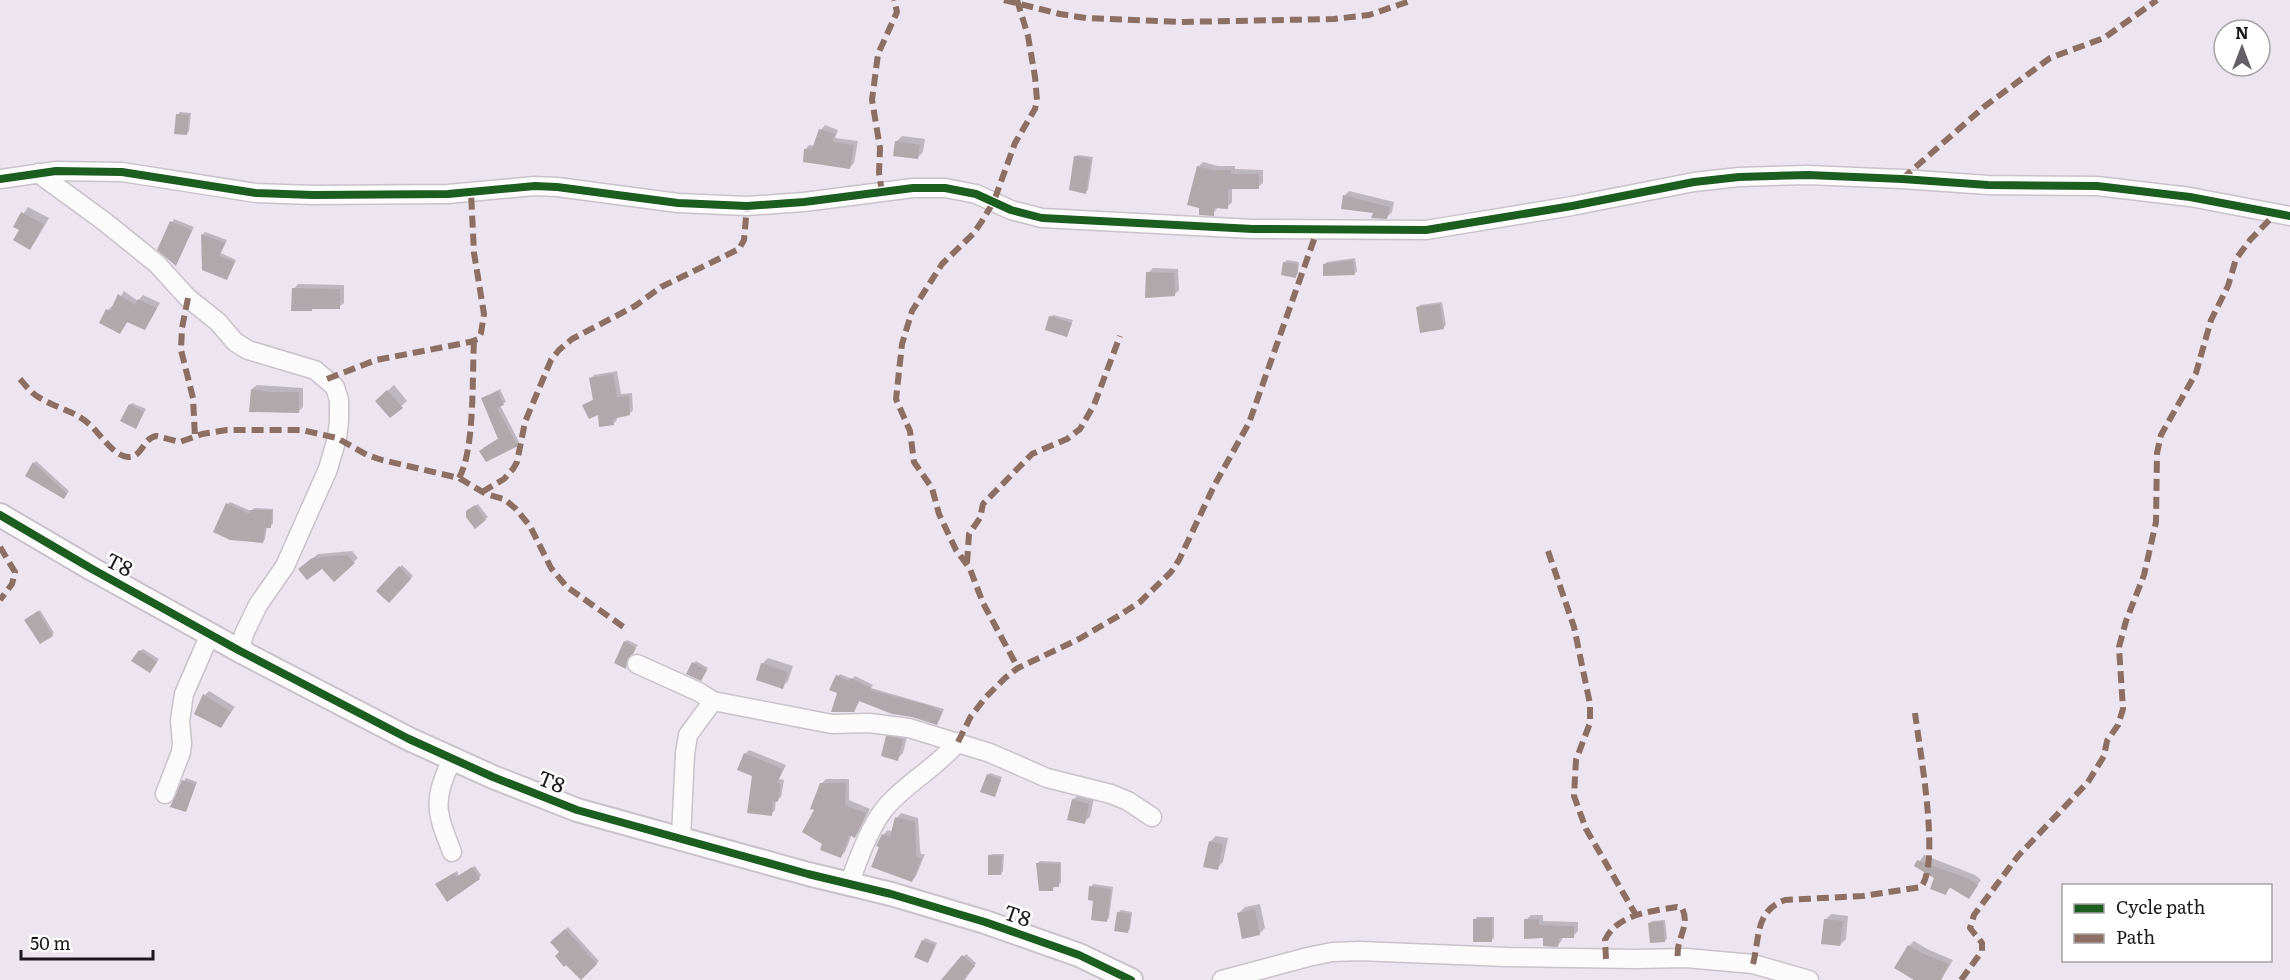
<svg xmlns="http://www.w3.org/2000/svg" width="2290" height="980" font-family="Literata,serif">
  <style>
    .shadow { fill: #0003 }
    .building { fill: #b1a8ab }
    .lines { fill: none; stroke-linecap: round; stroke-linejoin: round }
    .minor-casing { stroke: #c9c2ca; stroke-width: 21 }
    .tertiary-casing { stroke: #c9c2ca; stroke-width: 26 }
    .minor { stroke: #fcfbfc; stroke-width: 18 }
    .tertiary { stroke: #fcfbfc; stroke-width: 22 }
    .quiet { stroke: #8d6e63; stroke-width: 6; stroke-dasharray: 12 6; stroke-linecap: butt }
    .cycleway-casing { stroke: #fff; stroke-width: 11 }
    .cycleway { stroke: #1b5e20; stroke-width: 8 }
    .labels { text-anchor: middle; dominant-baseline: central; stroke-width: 5; stroke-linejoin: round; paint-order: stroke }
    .street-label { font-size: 21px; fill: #1d181e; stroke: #fff }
  </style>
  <rect width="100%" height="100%" fill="#ece4ee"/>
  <path class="shadow" d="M 180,112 L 191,113 L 189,131 L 187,133 L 177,115 Z
    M 825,125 L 838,130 L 835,138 L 858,141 L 854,163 L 850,167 L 805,150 L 809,145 L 815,146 L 821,130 Z
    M 902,136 L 925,139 L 923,152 L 917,158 L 896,142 Z
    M 1078,155 L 1093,157 L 1088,190 L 1085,192 L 1075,157 Z
    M 1203,162 L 1218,166 L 1235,166 L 1235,169 L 1263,170 L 1263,183 L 1258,187 L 1232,187 L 1232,202 L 1227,207 L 1218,207 L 1213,214 L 1198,167 Z
    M 1349,191 L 1394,202 L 1392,212 L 1387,217 L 1375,212 L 1344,196 Z
    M 28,207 L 49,218 L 35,242 L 30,248 L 21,230 L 15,226 Z
    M 174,219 L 194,227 L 176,264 L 159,249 Z
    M 205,232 L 227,240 L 221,253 L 236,260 L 227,279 L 204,269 L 203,234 Z
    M 1355,258 L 1357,271 L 1355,273 L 1325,264 L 1327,262 Z
    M 1287,260 L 1299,262 L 1298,274 L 1295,276 L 1284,263 Z
    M 1153,268 L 1178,269 L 1179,290 L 1174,295 L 1147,297 L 1148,273 Z
    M 298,284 L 344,285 L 344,303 L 339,307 L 314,307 L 311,310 L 294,289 Z
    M 124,291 L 138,301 L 143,295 L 160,303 L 145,329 L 128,321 L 120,332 L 108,310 L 112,306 L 114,307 Z
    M 1442,302 L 1446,325 L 1443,328 L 1418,307 L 1420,305 Z
    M 1053,315 L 1073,320 L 1067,335 L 1050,317 Z
    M 617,371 L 621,394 L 632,393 L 633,410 L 629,414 L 616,416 L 617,420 L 613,424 L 599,412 L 584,405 L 594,399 L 591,378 L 594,375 Z
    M 257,385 L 303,388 L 303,407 L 298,412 L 250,410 L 252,389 Z
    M 394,385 L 407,401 L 390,416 L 383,395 Z
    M 500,389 L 506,402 L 500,405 L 519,442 L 517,445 L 483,448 L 499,438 L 482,399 Z
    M 132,403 L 146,409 L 136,427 L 130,405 Z
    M 36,461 L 69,491 L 66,495 L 34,463 Z
    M 230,502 L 251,511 L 254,508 L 273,509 L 273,524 L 267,526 L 265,539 L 263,542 L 228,504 Z
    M 478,504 L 488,517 L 485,519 L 471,509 Z
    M 352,551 L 358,558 L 334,580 L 323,567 L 304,565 L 318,554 Z
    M 402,565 L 413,576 L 389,601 L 378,591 Z
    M 40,610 L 54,633 L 52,635 L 28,618 Z
    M 627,640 L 638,645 L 629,655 L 626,667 L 625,642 Z
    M 143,649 L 159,659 L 152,669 L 140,651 Z
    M 768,658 L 793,666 L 788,681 L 782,687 L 762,664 Z
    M 696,661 L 708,668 L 701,679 L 694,663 Z
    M 840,674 L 852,679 L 855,676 L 873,685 L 871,688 L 944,709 L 939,721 L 860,700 L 854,711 L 839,692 L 834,680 Z
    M 209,691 L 235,707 L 221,726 L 205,695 Z
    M 893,731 L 908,733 L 903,753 L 897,759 L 887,737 Z
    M 749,750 L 786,765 L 779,779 L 784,780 L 781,797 L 776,800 L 775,810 L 771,814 L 745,754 Z
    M 990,773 L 1002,777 L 994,795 L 988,775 Z
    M 186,778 L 197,782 L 186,811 L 184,781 Z
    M 826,779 L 849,779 L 849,800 L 870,809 L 859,831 L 855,836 L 852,834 L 845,852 L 841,856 L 824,843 L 821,784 Z
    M 1079,794 L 1094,798 L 1090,817 L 1084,822 L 1073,800 Z
    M 901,813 L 918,818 L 920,849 L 921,854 L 925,854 L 916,876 L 912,881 L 883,835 L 888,830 L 893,832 L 897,818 Z
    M 1216,836 L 1228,838 L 1223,862 L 1217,868 L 1210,842 Z
    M 992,854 L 1004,854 L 1003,871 L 1001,874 L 990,856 Z
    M 1924,855 L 1975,875 L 1981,880 L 1968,897 L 1951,887 L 1945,893 L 1936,877 L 1916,866 Z
    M 1040,861 L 1061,862 L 1061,883 L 1055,886 L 1052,890 L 1037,864 Z
    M 475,866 L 481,875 L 479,878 L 439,882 L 457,871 L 459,876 Z
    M 1093,884 L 1113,887 L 1109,918 L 1106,921 L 1094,900 L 1091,887 Z
    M 1260,904 L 1265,928 L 1259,934 L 1239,913 L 1245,907 Z
    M 1121,910 L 1132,912 L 1130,929 L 1127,932 L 1118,913 Z
    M 1831,914 L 1848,916 L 1846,939 L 1840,945 L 1825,920 Z
    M 1531,915 L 1543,915 L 1543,921 L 1578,922 L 1578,931 L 1573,936 L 1563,936 L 1562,940 L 1558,945 L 1545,937 L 1526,920 Z
    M 1477,917 L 1494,917 L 1494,938 L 1491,940 L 1474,920 Z
    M 1665,920 L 1667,939 L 1664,941 L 1650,923 L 1652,921 Z
    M 568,927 L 599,961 L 581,978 L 552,942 Z
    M 925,938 L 937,943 L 930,959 L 923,941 Z
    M 1914,941 L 1927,949 L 1953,960 L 1941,980 L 1926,980 L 1909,946 Z
    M 966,954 L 976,963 L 965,980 L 948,980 L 945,978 Z"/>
  <path class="building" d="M 176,114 L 189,115 L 187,135 L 174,134 Z
    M 819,129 L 835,134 L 832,142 L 854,145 L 850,169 L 803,162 L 804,149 L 812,149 Z
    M 895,141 L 920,145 L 918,159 L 893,156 Z
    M 1074,156 L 1091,159 L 1086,194 L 1069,190 Z
    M 1197,166 L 1212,170 L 1231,170 L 1231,174 L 1259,174 L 1259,189 L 1228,189 L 1228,209 L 1214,208 L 1214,216 L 1199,215 L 1199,208 L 1187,205 Z
    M 1343,195 L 1390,207 L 1387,219 L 1371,218 L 1373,213 L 1341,209 Z
    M 21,212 L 44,224 L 30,250 L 13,240 L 19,230 L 13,227 Z
    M 170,221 L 192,230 L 176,266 L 157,250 Z
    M 201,234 L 225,243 L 219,256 L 235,262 L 227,280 L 202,270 Z
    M 1353,260 L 1355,275 L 1323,276 L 1323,264 Z
    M 1283,262 L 1298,264 L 1296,278 L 1281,275 Z
    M 1146,272 L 1174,273 L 1175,296 L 1145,298 Z
    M 292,288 L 340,289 L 340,309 L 312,309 L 312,311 L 291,311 Z
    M 118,294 L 135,305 L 138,299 L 157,308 L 145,330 L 127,322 L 120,334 L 99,323 L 106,309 L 110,311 Z
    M 1440,304 L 1444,329 L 1420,333 L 1416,307 Z
    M 1049,316 L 1072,323 L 1067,337 L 1045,330 Z
    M 613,374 L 617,397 L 629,396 L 630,415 L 613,419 L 614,425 L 599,427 L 598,415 L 589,419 L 582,405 L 593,400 L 589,378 Z
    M 251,389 L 269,392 L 299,392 L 299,413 L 249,412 Z
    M 387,390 L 403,408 L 390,418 L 375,401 Z
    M 498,391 L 504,405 L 497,408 L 518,446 L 486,462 L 479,451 L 498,439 L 481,398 Z
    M 129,404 L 144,412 L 136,429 L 120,421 Z
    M 33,462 L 67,494 L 64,499 L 25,476 Z
    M 226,503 L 250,514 L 250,510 L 272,510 L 271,528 L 265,528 L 263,543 L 230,540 L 213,532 Z
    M 475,505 L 486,520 L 475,529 L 466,517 L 466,511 Z
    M 347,555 L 355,563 L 334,582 L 322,569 L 307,580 L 298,569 L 312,558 Z
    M 399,566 L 411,579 L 389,603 L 376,591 Z
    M 38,611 L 53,636 L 40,644 L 24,620 Z
    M 624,641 L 636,648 L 633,654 L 627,659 L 626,669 L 614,663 Z
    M 139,650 L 157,662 L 150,673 L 131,661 Z
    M 692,662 L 707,670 L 701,681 L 686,674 Z
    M 761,663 L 788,672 L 783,689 L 756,680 Z
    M 836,675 L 849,681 L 851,678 L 871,688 L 870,690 L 927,705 L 942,712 L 937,725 L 912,717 L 892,714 L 859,701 L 854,712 L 831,712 L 837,693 L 829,690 Z
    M 203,694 L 231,712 L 221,728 L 194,714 Z
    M 886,736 L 903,739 L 898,761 L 881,756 Z
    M 744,753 L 783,769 L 777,783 L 781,784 L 778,802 L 773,801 L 772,816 L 747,813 L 752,776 L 737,770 Z
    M 987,774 L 1001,780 L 995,797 L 980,792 Z
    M 182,780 L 196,784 L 186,812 L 170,807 Z
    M 820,783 L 846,783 L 845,805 L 866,813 L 855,838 L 849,835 L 841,858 L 820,850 L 822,844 L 802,832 L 814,810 L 810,809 Z
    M 1072,799 L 1089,804 L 1085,824 L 1067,820 Z
    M 895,817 L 915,822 L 916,854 L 917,858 L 922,858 L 912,882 L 871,867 L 879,847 L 876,846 L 882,834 L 890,837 Z
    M 1209,841 L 1223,844 L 1218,870 L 1203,867 Z
    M 988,855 L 1002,856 L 1001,875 L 988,875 Z
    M 1917,860 L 1969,879 L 1978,885 L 1969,899 L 1949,887 L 1946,895 L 1930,889 L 1934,878 L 1914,866 Z
    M 1036,863 L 1060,864 L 1059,887 L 1053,887 L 1053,891 L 1039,891 Z
    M 472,867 L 480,879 L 447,902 L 435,884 L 454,873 L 456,877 Z
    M 1089,886 L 1111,889 L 1107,922 L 1091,920 L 1093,901 L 1088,900 Z
    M 1255,909 L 1260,935 L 1242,939 L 1237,913 Z
    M 1117,912 L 1131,914 L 1128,933 L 1114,931 Z
    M 1492,918 L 1492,942 L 1473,942 L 1473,919 Z
    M 1524,919 L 1539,919 L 1539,925 L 1574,926 L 1574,938 L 1559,938 L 1558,947 L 1543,946 L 1543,938 L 1524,939 Z
    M 1824,919 L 1843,921 L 1840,946 L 1821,944 Z
    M 1663,921 L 1665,942 L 1650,943 L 1648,923 Z
    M 565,929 L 597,964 L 581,980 L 566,965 L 564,967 L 555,956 L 559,952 L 550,942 Z
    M 922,940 L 935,945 L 928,963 L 914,957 Z
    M 1908,945 L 1922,953 L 1949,964 L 1941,980 L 1914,980 L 1894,968 Z
    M 962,955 L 975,966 L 963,980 L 941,980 Z"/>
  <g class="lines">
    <g class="minor-casing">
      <path id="minor" d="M 38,173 L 105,222 L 157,264 L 188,298 L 218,322 L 235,342 L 248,350 L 315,370 L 335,387 L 339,400 L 339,421 L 337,438 L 328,469 L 285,566 L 258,605 L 244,634 L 240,651
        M 0,179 L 56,171 L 122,172 L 256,193 L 313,195 L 448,194 L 535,186 L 557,187 L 678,203 L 747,206 L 804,202 L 913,188 L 945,188 L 976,194 L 1011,210 L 1042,218 L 1253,229 L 1426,230 L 1572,206 L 1694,182 L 1739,177 L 1808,175 L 1902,179 L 1988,185 L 2097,186 L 2190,197 L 2290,216
        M 637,664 L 699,692 L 713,701 L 832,724 L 869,723 L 909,728 L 990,753 L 1047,778 L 1111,794 L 1128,801 L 1152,817
        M 452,759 C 433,801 435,809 452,852
        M 165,794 L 181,752 L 182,743 L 180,721 L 184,694 L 210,634
        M 681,837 L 685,754 L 688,735 L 713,701
        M 849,884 C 859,858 868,830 885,808 C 906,783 936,768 958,742
        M 1222,980 L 1308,957 L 1332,952 L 1359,951 L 1507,957 L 1635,959 L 1686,958 L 1753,964 L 1809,980"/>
    </g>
    <g class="tertiary-casing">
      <path id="tertiary" d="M 0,515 L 92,569 L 240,651 L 409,739 L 493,777 L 577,810 L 808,874 L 891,894 L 985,922 L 1079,955 L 1131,980"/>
    </g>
    <use href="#minor" class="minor"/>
    <use href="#tertiary" class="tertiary"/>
    <path class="quiet" d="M 1004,0 L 1060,14 L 1086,18 L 1180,22 L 1334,19 L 1369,15 L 1413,0
      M 1017,0 L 1028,36 L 1035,77 L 1037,100 L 1035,109 L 1015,143 L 994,201 L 982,221 L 973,234 L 942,264 L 912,311 L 902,344 L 896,399 L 910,431 L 914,462 L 932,488 L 939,514 L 956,550 L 970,569 L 983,603 L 1018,668
      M 1902,179 L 1985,106 L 2050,58 L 2104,38 L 2157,0
      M 882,193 L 879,173 L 880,148 L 872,100 L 878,54 L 897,12 L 894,0
      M 188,298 L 182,328 L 181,350 L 193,398 L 195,437
      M 20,379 C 26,386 32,394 40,398 C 56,408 75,411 89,424 C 100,433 113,456 128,457 C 142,458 143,438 156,436 L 180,442 L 202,434 L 227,430 L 302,430 L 337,438 L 367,455 L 382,460 L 459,478 L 486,494 L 504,499 L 515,508 L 530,526 L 551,568 L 567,587 L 625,628
      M 327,379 L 376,360 L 470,342 L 478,339 L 481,333 L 484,314 L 474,253 L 471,192
      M 459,478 C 475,450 472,376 474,341
      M 482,492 L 504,479 L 513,469 L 517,462 L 525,422 L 551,360 L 559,350 L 572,339 L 635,306 L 661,287 L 739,249 L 744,240 L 747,206
      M 0,547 L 15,572 L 12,584 L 0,600
      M 1548,551 L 1574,627 L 1590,704 L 1590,723 L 1576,760 L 1574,796 L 1586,829 L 1636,915
      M 967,563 L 969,534 L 980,518 L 983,504 L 1032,454 L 1067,439 L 1080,429 L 1094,405 L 1120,336
      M 958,742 L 971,716 L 986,697 L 1005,678 L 1018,668 L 1079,639 L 1120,615 L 1140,602 L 1171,572 L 1179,560 L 1214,486 L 1249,423 L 1317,231
      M 1606,959 L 1605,940 C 1617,914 1652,911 1677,907 L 1682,908 C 1691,926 1675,940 1678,958
      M 1753,964 C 1760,936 1755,911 1785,900 L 1863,896 L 1921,887 C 1941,863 1919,746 1915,713
      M 1961,980 L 1982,951 L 1982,943 L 1970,928 L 1974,915 L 2018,856 L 2088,782 L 2104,756 L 2107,741 L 2118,725 L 2123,709 L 2119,647 L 2126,621 L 2144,575 L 2156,522 L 2157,453 L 2161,435 L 2196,373 L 2211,320 L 2228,286 L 2236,259 L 2250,240 L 2276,213"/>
    <g class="cycleway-casing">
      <path id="cycleway" d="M 0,179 L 56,171 L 122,172 L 256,193 L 313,195 L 448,194 L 535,186 L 557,187 L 678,203 L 747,206 L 804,202 L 913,188 L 945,188 L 976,194 L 1011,210 L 1042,218 L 1253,229 L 1426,230 L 1572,206 L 1694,182 L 1739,177 L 1808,175 L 1902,179 L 1988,185 L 2097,186 L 2190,197 L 2290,216
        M 0,515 L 92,569 L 240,651 L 409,739 L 493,777 L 577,810 L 808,874 L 891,894 L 985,922 L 1079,955 L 1131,980"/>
    </g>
    <use href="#cycleway" class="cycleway"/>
  </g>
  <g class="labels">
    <g class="street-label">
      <text transform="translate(120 563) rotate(27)">T8</text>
      <text transform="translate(552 780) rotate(22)">T8</text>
      <text transform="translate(1018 914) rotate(19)">T8</text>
    </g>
  </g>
  <rect x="2062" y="884" width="210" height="78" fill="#ffffff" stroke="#a5a3a5" stroke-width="1.5"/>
  <rect x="2074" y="904" width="30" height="9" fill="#1b5e20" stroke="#a5a3a5" stroke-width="1.5"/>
  <text x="2116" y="914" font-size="18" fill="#1d181e">Cycle path</text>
  <rect x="2074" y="934" width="30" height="9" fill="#8d6e63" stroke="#a5a3a5" stroke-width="1.5"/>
  <text x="2116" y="944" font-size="18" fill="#1d181e">Path</text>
  <g transform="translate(2242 48)"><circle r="28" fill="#ffffff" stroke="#a5a3a5" stroke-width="1.5"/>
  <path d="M0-4.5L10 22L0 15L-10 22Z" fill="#655f67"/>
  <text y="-9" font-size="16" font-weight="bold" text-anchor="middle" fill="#1d181e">N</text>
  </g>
  <path d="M21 950v9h132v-9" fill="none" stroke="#1d181e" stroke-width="3"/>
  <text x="30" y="950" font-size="18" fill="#1d181e" stroke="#ffffff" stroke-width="4.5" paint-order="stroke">50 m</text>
</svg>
